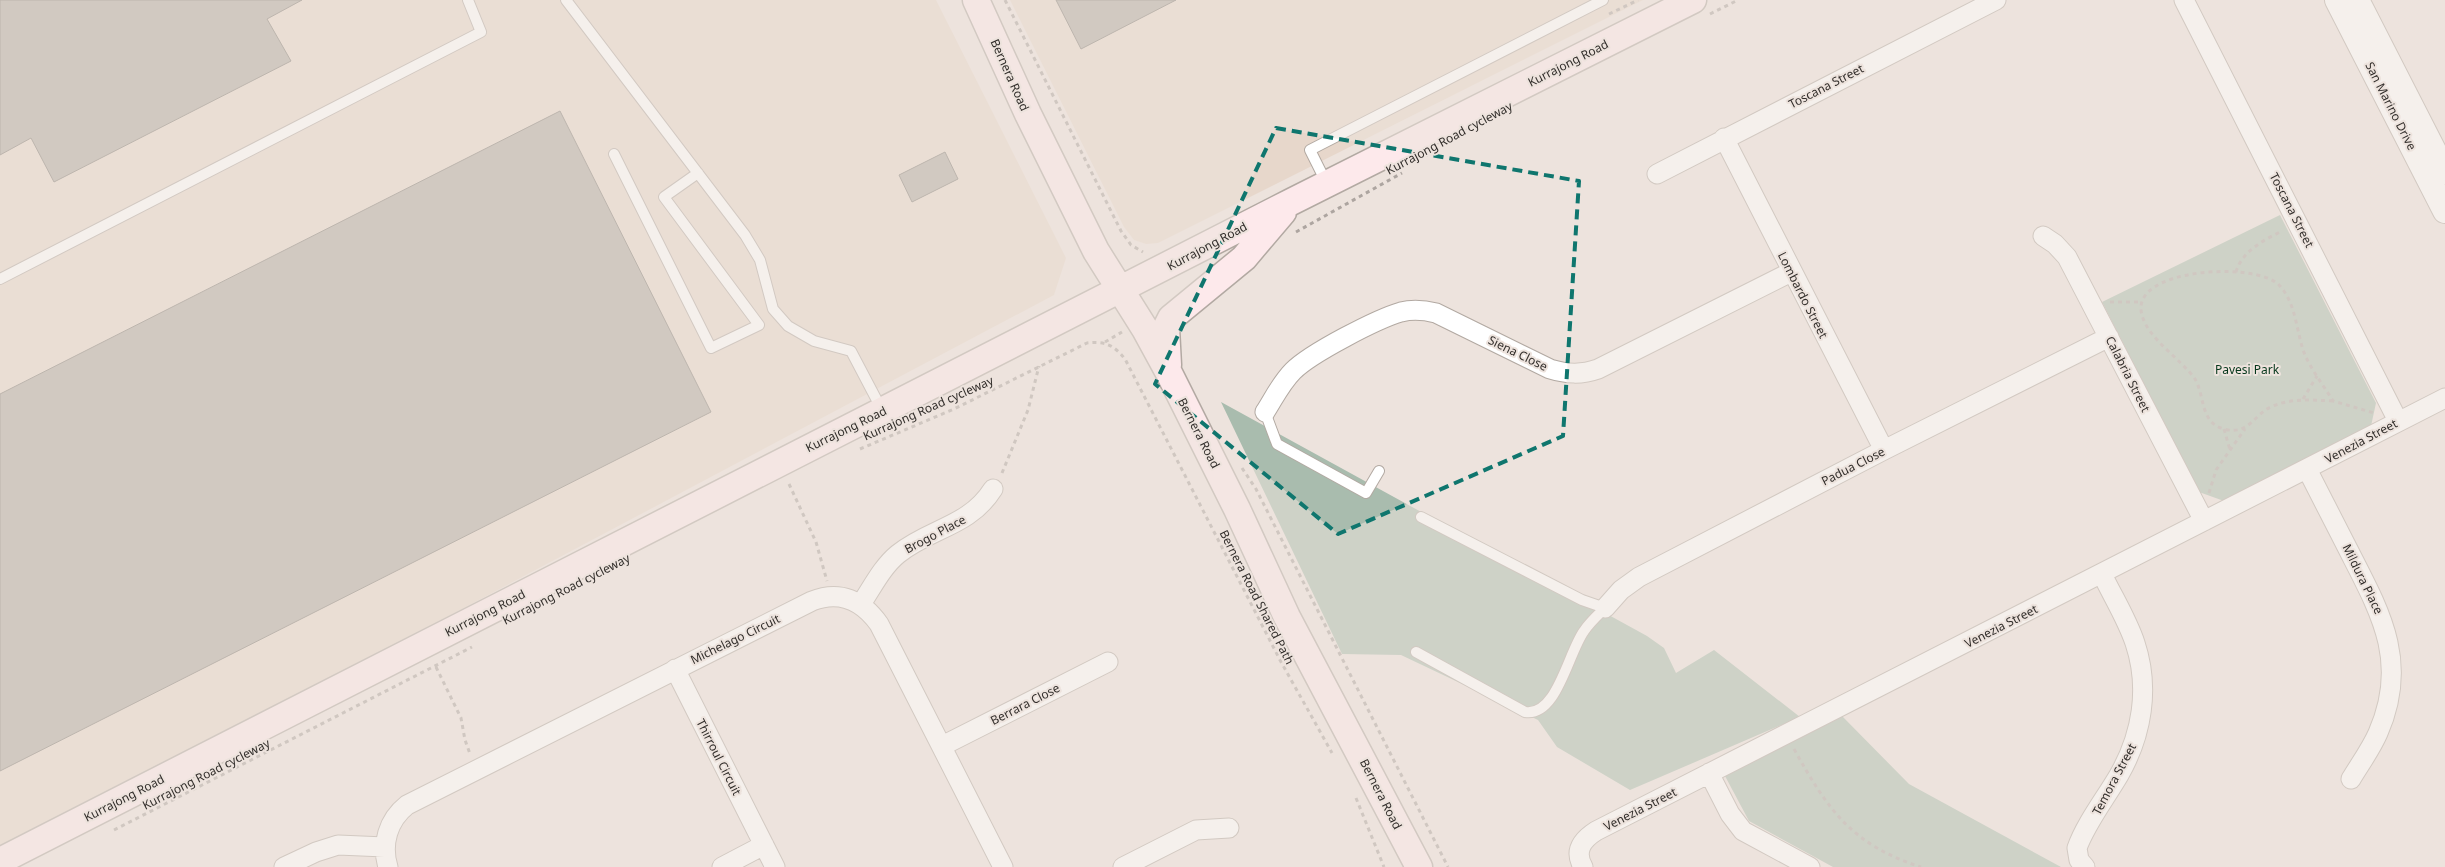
<svg xmlns="http://www.w3.org/2000/svg" width="2445" height="867" font-family="'Noto Sans',sans-serif">
  <style>
    .built { fill: #e7d7cb }
    .green { fill: #a9bcae }
    .building { fill: #afa9a0; stroke: #837d75 }
    .lines { fill: none; stroke-linecap: round; stroke-linejoin: round }
    .service-casing { stroke: #b2a9a2; stroke-width: 12 }
    .minor-casing { stroke: #b2a9a2; stroke-width: 21 }
    .tertiary-casing { stroke: #b2a9a2; stroke-width: 26 }
    .secondary-casing { stroke: #b2a9a2; stroke-width: 29 }
    .path { stroke: #ada5a0; stroke-width: 3; stroke-dasharray: 4 4; stroke-linecap: butt }
    .service { stroke: #fff; stroke-width: 10 }
    .minor { stroke: #fff; stroke-width: 19 }
    .tertiary { stroke: #fff; stroke-width: 24 }
    .secondary { stroke: #fde9eb; stroke-width: 26 }
    .marked { fill: none; stroke: #0f766e; stroke-width: 4; stroke-dasharray: 10 6; stroke-linejoin: round }
    .labels { text-anchor: middle; dominant-baseline: central; stroke-width: 4; stroke-linejoin: round; paint-order: stroke }
    .street-label { font-size: 12px; fill: #322e2b; stroke: #ede3dd }
    .park-label { font-size: 12px; fill: #05371b; stroke: #ede3dd }
  </style>
  <rect width="100%" height="100%" fill="#ede3dd"/>
  <path class="built" d="M 0,0 L 936,0 L 1066,258 L 1054,295 L 0,854 Z
    M 1010,0 L 1643,0 L 1158,243 L 1146,244 L 1134,240 L 1124,227 Z"/>
  <path class="green" d="M 2280,215 L 2376,403 L 2371,426 L 2224,501 L 2199,492 L 2102,302 Z
    M 1221,402 L 1647,636 L 1664,648 L 1676,673 L 1714,650 L 1800,717 L 1630,790 L 1557,747 L 1538,720 L 1401,655 L 1342,654 Z
    M 1842,716 L 1909,784 L 2061,867 L 1833,867 L 1749,821 L 1725,776 Z"/>
  <path class="building" d="M 0,0 L 302,0 L 267,19 L 291,61 L 54,182 L 31,138 L 0,155 Z
    M 1056,0 L 1176,0 L 1081,49 Z
    M 560,111 L 711,412 L 0,771 L 0,394 Z
    M 945,152 L 958,179 L 912,202 L 899,175 Z"/>
  <g class="lines">
    <g class="service-casing">
      <path id="service" d="M 566,0 L 745,235 L 760,260 L 773,309 L 788,326 L 814,341 L 851,351 L 882,410
        M 614,154 L 711,348 L 759,325 L 664,197 L 698,173
        M 1327,184 L 1310,150 L 1603,0
        M 0,279 L 481,32 L 468,0
        M 1265,412 L 1277,444 L 1366,493 L 1379,471
        M 1416,652 L 1525,712 C 1557,717 1568,653 1584,631 C 1590,622 1598,615 1605,608 L 1582,600 L 1421,517"/>
    </g>
    <g class="minor-casing">
      <path id="minor" d="M 2184,0 L 2398,421
        M 1724,138 L 1884,450
        M 1657,174 L 1996,0
        M 2043,236 L 2055,244 L 2067,257 L 2204,521
        M 1265,412 C 1274,398 1281,383 1293,371 C 1311,353 1377,319 1401,312 C 1413,309 1424,310 1436,313 L 1550,369 C 1567,374 1581,375 1598,369 L 1791,272
        M 2307,469 C 2322,498 2337,528 2352,557 C 2383,617 2408,665 2378,733 C 2371,749 2360,764 2351,779
        M 861,604 C 872,588 882,567 898,554 C 930,528 969,527 993,489
        M 1605,608 L 1621,590 L 1639,577 L 1884,450 L 2109,337
        M 675,669 L 775,867
        M 942,746 L 1108,662
        M 1709,773 L 1730,814 L 1743,831 L 1810,867
        M 284,867 L 316,852 L 338,845 L 385,847
        M 388,867 C 381,844 388,820 407,805 L 812,601 C 840,590 862,600 879,624 L 1003,867
        M 722,867 L 764,845
        M 1123,867 L 1196,830 L 1229,828
        M 1583,867 C 1574,851 1582,840 1596,831 L 2445,398
        M 2085,867 L 2079,860 L 2077,848 C 2086,823 2105,799 2119,775 C 2142,735 2150,688 2135,643 C 2127,619 2113,597 2102,574"/>
    </g>
    <g class="tertiary-casing">
      <path id="tertiary" d="M 2337,0 L 2445,211
        M 2357,0 L 2445,172"/>
    </g>
    <g class="secondary-casing">
      <path id="secondary" d="M 976,0 L 1028,114 L 1096,251 L 1145,329 L 1169,373 L 1237,509 L 1287,617 L 1419,867
        M 1168,365 L 1166,328 L 1171,318 L 1244,258 L 1283,212
        M 0,861 L 1291,202 L 1693,0"/>
    </g>
    <path class="path" d="M 1005,0 L 1121,231 L 1131,245 L 1143,252
      M 1609,14 L 1638,0
      M 1710,14 L 1738,0
      M 1296,232 L 1402,173
      M 2236,272 C 2242,251 2264,240 2282,231
      M 2110,302 L 2142,302
      M 1105,342 L 1122,332
      M 2303,399 L 2317,376
      M 2333,401 C 2312,400 2292,398 2273,406 C 2254,413 2250,436 2224,429 C 2200,423 2205,396 2195,379 C 2181,359 2148,339 2142,315 C 2128,268 2256,261 2279,285 C 2297,304 2296,333 2305,355 C 2312,371 2324,386 2333,401 L 2374,413
      M 2224,429 L 2230,450
      M 860,449 L 954,409 L 1087,343 C 1105,341 1114,345 1125,359 L 1280,660 L 1332,753
      M 1242,468 L 1256,489 L 1448,867
      M 1002,473 L 1028,410 L 1039,366
      M 789,484 L 816,542 L 827,581
      M 2209,493 L 2216,470 L 2245,429
      M 436,667 L 461,718 L 465,740 L 470,754
      M 1794,749 C 1828,810 1852,845 1921,867
      M 1356,798 L 1384,867
      M 114,830 L 472,647"/>
    <use href="#service" class="service"/>
    <use href="#minor" class="minor"/>
    <use href="#tertiary" class="tertiary"/>
    <use href="#secondary" class="secondary"/>
  </g>
  <path d="M0 0H2445V867H0ZM 1276,128 L 1579,181 L 1563,436 L 1338,534 L 1155,384 Z" fill="#ede3dd" fill-opacity=".55" fill-rule="evenodd"/>
  <path class="marked" d="M 1276,128 L 1579,181 L 1563,436 L 1338,534 L 1155,384 Z"/>
  <g class="labels">
    <g class="street-label">
      <text transform="translate(1568 63) rotate(-27)">Kurrajong Road</text>
      <text transform="translate(1010 75) rotate(66)">Bernera Road</text>
      <text transform="translate(1826 86) rotate(-27)">Toscana Street</text>
      <text transform="translate(2391 106) rotate(63)">San Marino Drive</text>
      <text transform="translate(1449 138) rotate(-28)">Kurrajong Road cycleway</text>
      <text transform="translate(2292 210) rotate(63)">Toscana Street</text>
      <text transform="translate(1207 246) rotate(-28)">Kurrajong Road</text>
      <text transform="translate(1803 295) rotate(63)">Lombardo Street</text>
      <text transform="translate(1518 353) rotate(26)">Siena Close</text>
      <text transform="translate(2128 374) rotate(63)">Calabria Street</text>
      <text transform="translate(928 408) rotate(-24)">Kurrajong Road cycleway</text>
      <text transform="translate(846 429) rotate(-26)">Kurrajong Road</text>
      <text transform="translate(1199 433) rotate(63)">Bernera Road</text>
      <text transform="translate(2361 441) rotate(-28)">Venezia Street</text>
      <text transform="translate(1853 466) rotate(-27)">Padua Close</text>
      <text transform="translate(935 534) rotate(-28)">Brogo Place</text>
      <text transform="translate(2363 579) rotate(64)">Mildura Place</text>
      <text transform="translate(566 589) rotate(-27)">Kurrajong Road cycleway</text>
      <text transform="translate(1257 597) rotate(63)">Bernera Road Shared Path</text>
      <text transform="translate(485 613) rotate(-27)">Kurrajong Road</text>
      <text transform="translate(2001 626) rotate(-27)">Venezia Street</text>
      <text transform="translate(735 639) rotate(-26)">Michelago Circuit</text>
      <text transform="translate(1025 704) rotate(-27)">Berrara Close</text>
      <text transform="translate(719 757) rotate(63)">Thirroul Circuit</text>
      <text transform="translate(206 774) rotate(-27)">Kurrajong Road cycleway</text>
      <text transform="translate(2114 779) rotate(-62)">Temora Street</text>
      <text transform="translate(1381 794) rotate(63)">Bernera Road</text>
      <text transform="translate(124 798) rotate(-27)">Kurrajong Road</text>
      <text transform="translate(1640 809) rotate(-27)">Venezia Street</text>
    </g>
    <g class="park-label">
      <text x="2247" y="369">Pavesi Park</text>
    </g>
  </g>
</svg>
